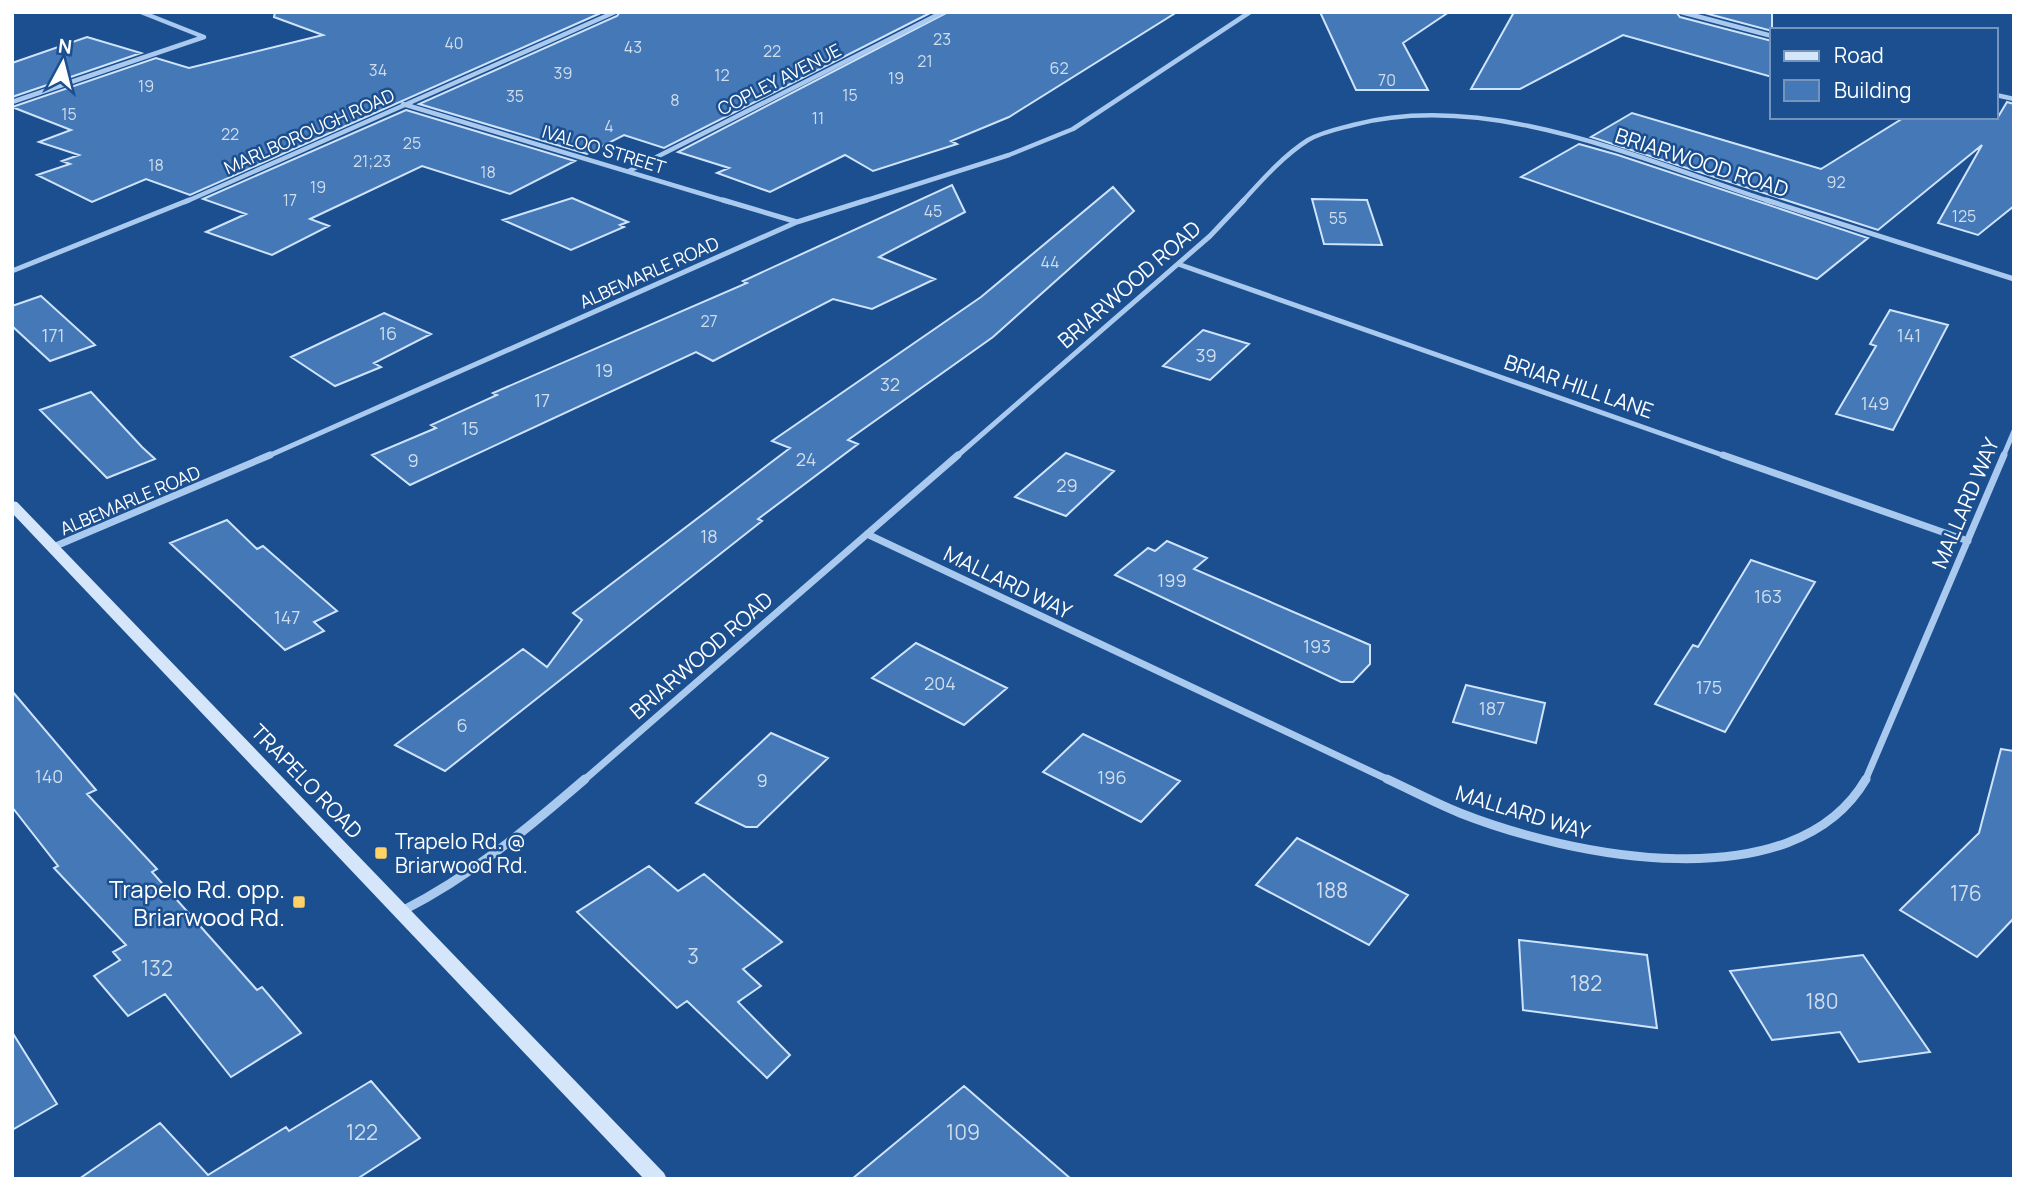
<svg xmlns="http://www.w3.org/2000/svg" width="2026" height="1191" font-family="Manrope,sans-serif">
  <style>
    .building { fill: #4478b7; stroke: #cfe3fa; stroke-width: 2 }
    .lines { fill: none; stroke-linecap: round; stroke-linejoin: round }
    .minor-far3 { stroke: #a9c9ee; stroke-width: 4.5 }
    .minor-far2 { stroke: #a9c9ee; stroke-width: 5 }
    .minor-far1 { stroke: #a9c9ee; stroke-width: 7 }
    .minor { stroke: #a9c9ee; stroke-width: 9 }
    .secondary { fill: #d6e6fa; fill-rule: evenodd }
    .poi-dot { fill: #ffd166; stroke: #1b4f8f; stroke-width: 2.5 }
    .labels { text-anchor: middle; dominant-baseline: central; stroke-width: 5; stroke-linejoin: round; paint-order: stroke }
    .far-number-label { font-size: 16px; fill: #d0dded }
    .far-street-label { font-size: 18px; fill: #fff; stroke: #1b4f8f }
    .number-label { font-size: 18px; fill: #d0dded }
    .street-label { font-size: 21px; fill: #fff; stroke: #1b4f8f }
    .poi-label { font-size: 21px; fill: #fff; stroke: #1b4f8f; text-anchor: start }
    .near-number-label { font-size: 21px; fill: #d0dded }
    .near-poi-label { font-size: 24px; fill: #fff; stroke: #1b4f8f; text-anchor: end }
  </style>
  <rect width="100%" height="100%" fill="#1b4f8f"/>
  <path class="building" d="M 275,12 L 603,12 L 190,195 L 146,179 L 92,202 L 37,175 L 70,164 L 62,161 L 79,155 L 39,142 L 71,130 L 12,107 L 156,58 L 189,68 L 323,35 L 274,17 Z
    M 620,12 L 932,12 L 664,148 L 624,135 L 587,154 L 419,104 L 617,16 Z
    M 948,12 L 1177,12 L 1009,117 L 951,141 L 957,144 L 873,171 L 845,155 L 770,192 L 717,173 L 729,168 L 678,152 Z
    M 1320,12 L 1449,12 L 1403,43 L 1428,90 L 1356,90 Z
    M 1514,12 L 1676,12 L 1680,17 L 1772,41 L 1772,77 L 1623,35 L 1520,89 L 1471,89 Z
    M 1701,12 L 1772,12 L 1772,31 Z
    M 87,37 L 141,53 L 12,97 L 12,63 Z
    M 2007,102 L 2014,104 L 2014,206 L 1978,235 L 1938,223 L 1982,145 L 1878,230 L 1591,137 L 1632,113 L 1821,169 L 1905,117 L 1998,117 Z
    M 406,110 L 575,161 L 510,194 L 422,166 L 310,219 L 329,226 L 272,255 L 206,232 L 246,214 L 203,199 Z
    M 1579,144 L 1618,155 L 1868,238 L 1817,279 L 1521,177 Z
    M 952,185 L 965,212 L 879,257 L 935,279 L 872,309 L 833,299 L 713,361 L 696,352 L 410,485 L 372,455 L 436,428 L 431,425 L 497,395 L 493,393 L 747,283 L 743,281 Z
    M 1113,187 L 1134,211 L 993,337 L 848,440 L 858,444 L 758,519 L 762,521 L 445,771 L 395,745 L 523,649 L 547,667 L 582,620 L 573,613 L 790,448 L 772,441 L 981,297 Z
    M 572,198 L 628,222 L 620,225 L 624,227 L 571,250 L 503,220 Z
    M 1312,199 L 1367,200 L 1382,245 L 1324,244 Z
    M 41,296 L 95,345 L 50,361 L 12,326 L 12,306 Z
    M 1890,310 L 1948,325 L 1893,430 L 1836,414 L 1876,346 L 1870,344 Z
    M 384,313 L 431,334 L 374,363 L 381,367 L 335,386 L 291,357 Z
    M 1203,330 L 1249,344 L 1210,380 L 1163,366 Z
    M 91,392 L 142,447 L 155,459 L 107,478 L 40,410 Z
    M 1066,453 L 1114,471 L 1066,516 L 1015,497 Z
    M 227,520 L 257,549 L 263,546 L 337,611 L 314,622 L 324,631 L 285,650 L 170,543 Z
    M 1167,541 L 1207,558 L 1194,569 L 1370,645 L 1370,664 L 1353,682 L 1341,682 L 1115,575 L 1148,548 L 1155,551 Z
    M 1751,560 L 1815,582 L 1725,732 L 1655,704 L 1693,645 L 1698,647 Z
    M 916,643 L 1007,688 L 964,725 L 872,678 Z
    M 1466,685 L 1545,703 L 1536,743 L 1453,722 Z
    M 12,691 L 96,790 L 87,794 L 157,869 L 152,872 L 257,990 L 262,987 L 301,1033 L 231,1077 L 165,994 L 128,1016 L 94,976 L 120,960 L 113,952 L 126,945 L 54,868 L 58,866 L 12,807 Z
    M 771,733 L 828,758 L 757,827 L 746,827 L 696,803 Z
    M 1083,734 L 1180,781 L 1141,822 L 1043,772 Z
    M 2001,749 L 2014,751 L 2014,918 L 1977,957 L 1900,910 L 1979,833 Z
    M 1297,838 L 1408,895 L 1369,945 L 1256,885 Z
    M 649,866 L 678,891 L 704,874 L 782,942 L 743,969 L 761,986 L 738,1002 L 790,1055 L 767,1078 L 687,1001 L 677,1008 L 577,912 Z
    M 1519,940 L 1647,955 L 1657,1028 L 1523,1010 Z
    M 1863,955 L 1930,1052 L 1859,1062 L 1840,1032 L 1772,1040 L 1730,971 Z
    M 12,1032 L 57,1104 L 12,1130 Z
    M 371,1081 L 420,1138 L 357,1179 L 79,1179 L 160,1123 L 208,1175 L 286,1127 L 289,1131 Z
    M 964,1086 L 1071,1179 L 852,1179 Z"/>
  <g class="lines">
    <path class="minor-far3" d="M 1681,12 L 1772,36
      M 1996,95 L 2014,99
      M 12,102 L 204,37 L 141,12
      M 403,104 L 729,202
      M 629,171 L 943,12
      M 185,202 L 615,12
      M 861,202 L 1009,155 L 1073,129 L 1250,12
      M 1242,202 C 1262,180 1283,156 1308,140 C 1322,132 1338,129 1353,125 C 1489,89 1644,161 1772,202"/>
    <path class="minor-far2" d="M 723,200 L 797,222
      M 1766,200 L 2014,279
      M 1178,264 L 1728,457
      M 12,271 L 189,200
      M 266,457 L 797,222 L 867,200
      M 956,457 L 1210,236 L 1244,200
      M 2003,457 L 2014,431"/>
    <path class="minor-far1" d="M 1723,455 L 1968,541
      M 867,534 L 1391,781
      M 51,548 L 270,455
      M 583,781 L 958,455
      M 1865,781 L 2004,455"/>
    <path class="minor" d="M 1387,779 C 1411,790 1435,803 1460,813 C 1569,856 1794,903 1866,779
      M 402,911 C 471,876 527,829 585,779"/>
    <path class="secondary" d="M 12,501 L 17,502 L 664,1173 L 667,1179 L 644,1179 L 12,513 Z"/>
  </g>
  <g class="poi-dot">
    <rect x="374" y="846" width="14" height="14" rx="3.5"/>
    <rect x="292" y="895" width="14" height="14" rx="3.5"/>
  </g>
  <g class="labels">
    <g class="far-number-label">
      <text x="942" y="39">23</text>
      <text x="454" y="43">40</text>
      <text x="633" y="47">43</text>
      <text x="772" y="51">22</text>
      <text x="925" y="61">21</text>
      <text x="1059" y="68">62</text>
      <text x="378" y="70">34</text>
      <text x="563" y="73">39</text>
      <text x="722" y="75">12</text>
      <text x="896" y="78">19</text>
      <text x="1387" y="80">70</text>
      <text x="146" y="86">19</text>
      <text x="850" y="95">15</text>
      <text x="515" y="96">35</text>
      <text x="675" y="100">8</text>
      <text x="69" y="114">15</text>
      <text x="818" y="118">11</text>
      <text x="609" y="126">4</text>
      <text x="230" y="134">22</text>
      <text x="412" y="143">25</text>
      <text x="372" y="161">21;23</text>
      <text x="156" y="165">18</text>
      <text x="488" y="172">18</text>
      <text x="1836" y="182">92</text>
      <text x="318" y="187">19</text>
      <text x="290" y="200">17</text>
      <text x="933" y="211">45</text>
      <text x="1964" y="216">125</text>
      <text x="1338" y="218">55</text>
      <text x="1050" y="262">44</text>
      <text x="709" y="321">27</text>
    </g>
    <g class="far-street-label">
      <text transform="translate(779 79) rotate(-27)">COPLEY AVENUE</text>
      <text transform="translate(309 131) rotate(-24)">MARLBOROUGH ROAD</text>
      <text transform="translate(604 149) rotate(17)">IVALOO STREET</text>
      <text transform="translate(649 272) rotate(-24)">ALBEMARLE ROAD</text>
      <text transform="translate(130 500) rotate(-23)">ALBEMARLE ROAD</text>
    </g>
    <g class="number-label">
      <text x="388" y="333">16</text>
      <text x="53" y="335">171</text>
      <text x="1909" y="335">141</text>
      <text x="1206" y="355">39</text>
      <text x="604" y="370">19</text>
      <text x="890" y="384">32</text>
      <text x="542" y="400">17</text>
      <text x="1875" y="403">149</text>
      <text x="470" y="428">15</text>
      <text x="806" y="459">24</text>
      <text x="413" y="460">9</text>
      <text x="1067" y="485">29</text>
      <text x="709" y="536">18</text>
      <text x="1172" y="580">199</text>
      <text x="1768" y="596">163</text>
      <text x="287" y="617">147</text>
      <text x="1317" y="646">193</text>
      <text x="940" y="683">204</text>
      <text x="1709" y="687">175</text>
      <text x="1492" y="708">187</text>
      <text x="462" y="725">6</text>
      <text x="49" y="776">140</text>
      <text x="1112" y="777">196</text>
      <text x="762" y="780">9</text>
    </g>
    <g class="street-label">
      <text transform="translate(1702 162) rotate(18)">BRIARWOOD ROAD</text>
      <text transform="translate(1129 284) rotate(-41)">BRIARWOOD ROAD</text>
      <text transform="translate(1579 386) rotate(19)">BRIAR HILL LANE</text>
      <text transform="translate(1965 503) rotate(-67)">MALLARD WAY</text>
      <text transform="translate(1008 582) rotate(26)">MALLARD WAY</text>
      <text transform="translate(701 655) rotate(-41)">BRIARWOOD ROAD</text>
      <text transform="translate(307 781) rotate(46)">TRAPELO ROAD</text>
      <text transform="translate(1523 812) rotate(17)">MALLARD WAY</text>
    </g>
    <g class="poi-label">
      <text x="395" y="841">Trapelo Rd. @<tspan x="395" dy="24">Briarwood Rd.</tspan></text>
    </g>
    <g class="near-number-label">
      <text x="1332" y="890">188</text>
      <text x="1966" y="893">176</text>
      <text x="693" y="956">3</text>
      <text x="157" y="968">132</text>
      <text x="1586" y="983">182</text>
      <text x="1822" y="1001">180</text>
      <text x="362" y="1132">122</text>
      <text x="963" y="1132">109</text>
    </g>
    <g class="near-poi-label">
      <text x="285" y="888">Trapelo Rd. opp.<tspan x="285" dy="28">Briarwood Rd.</tspan></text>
    </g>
  </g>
  <rect width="2026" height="1191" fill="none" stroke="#ffffff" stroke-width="28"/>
  <rect x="1770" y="28" width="228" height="91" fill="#1b4f8f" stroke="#7695bc" stroke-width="2"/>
  <rect x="1784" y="51" width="35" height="10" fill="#d6e6fa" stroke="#7695bc" stroke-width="2"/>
  <text x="1834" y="63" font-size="21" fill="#ffffff">Road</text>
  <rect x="1784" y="80" width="35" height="21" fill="#4478b7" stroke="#7695bc" stroke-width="2"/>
  <text x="1834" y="98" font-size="21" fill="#ffffff">Building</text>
  <g transform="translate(63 63) rotate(7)" stroke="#1b4f8f" stroke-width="5" paint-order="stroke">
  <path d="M0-5L12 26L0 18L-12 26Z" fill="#ffffff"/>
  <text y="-10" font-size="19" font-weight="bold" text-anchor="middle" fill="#ffffff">N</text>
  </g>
</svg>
